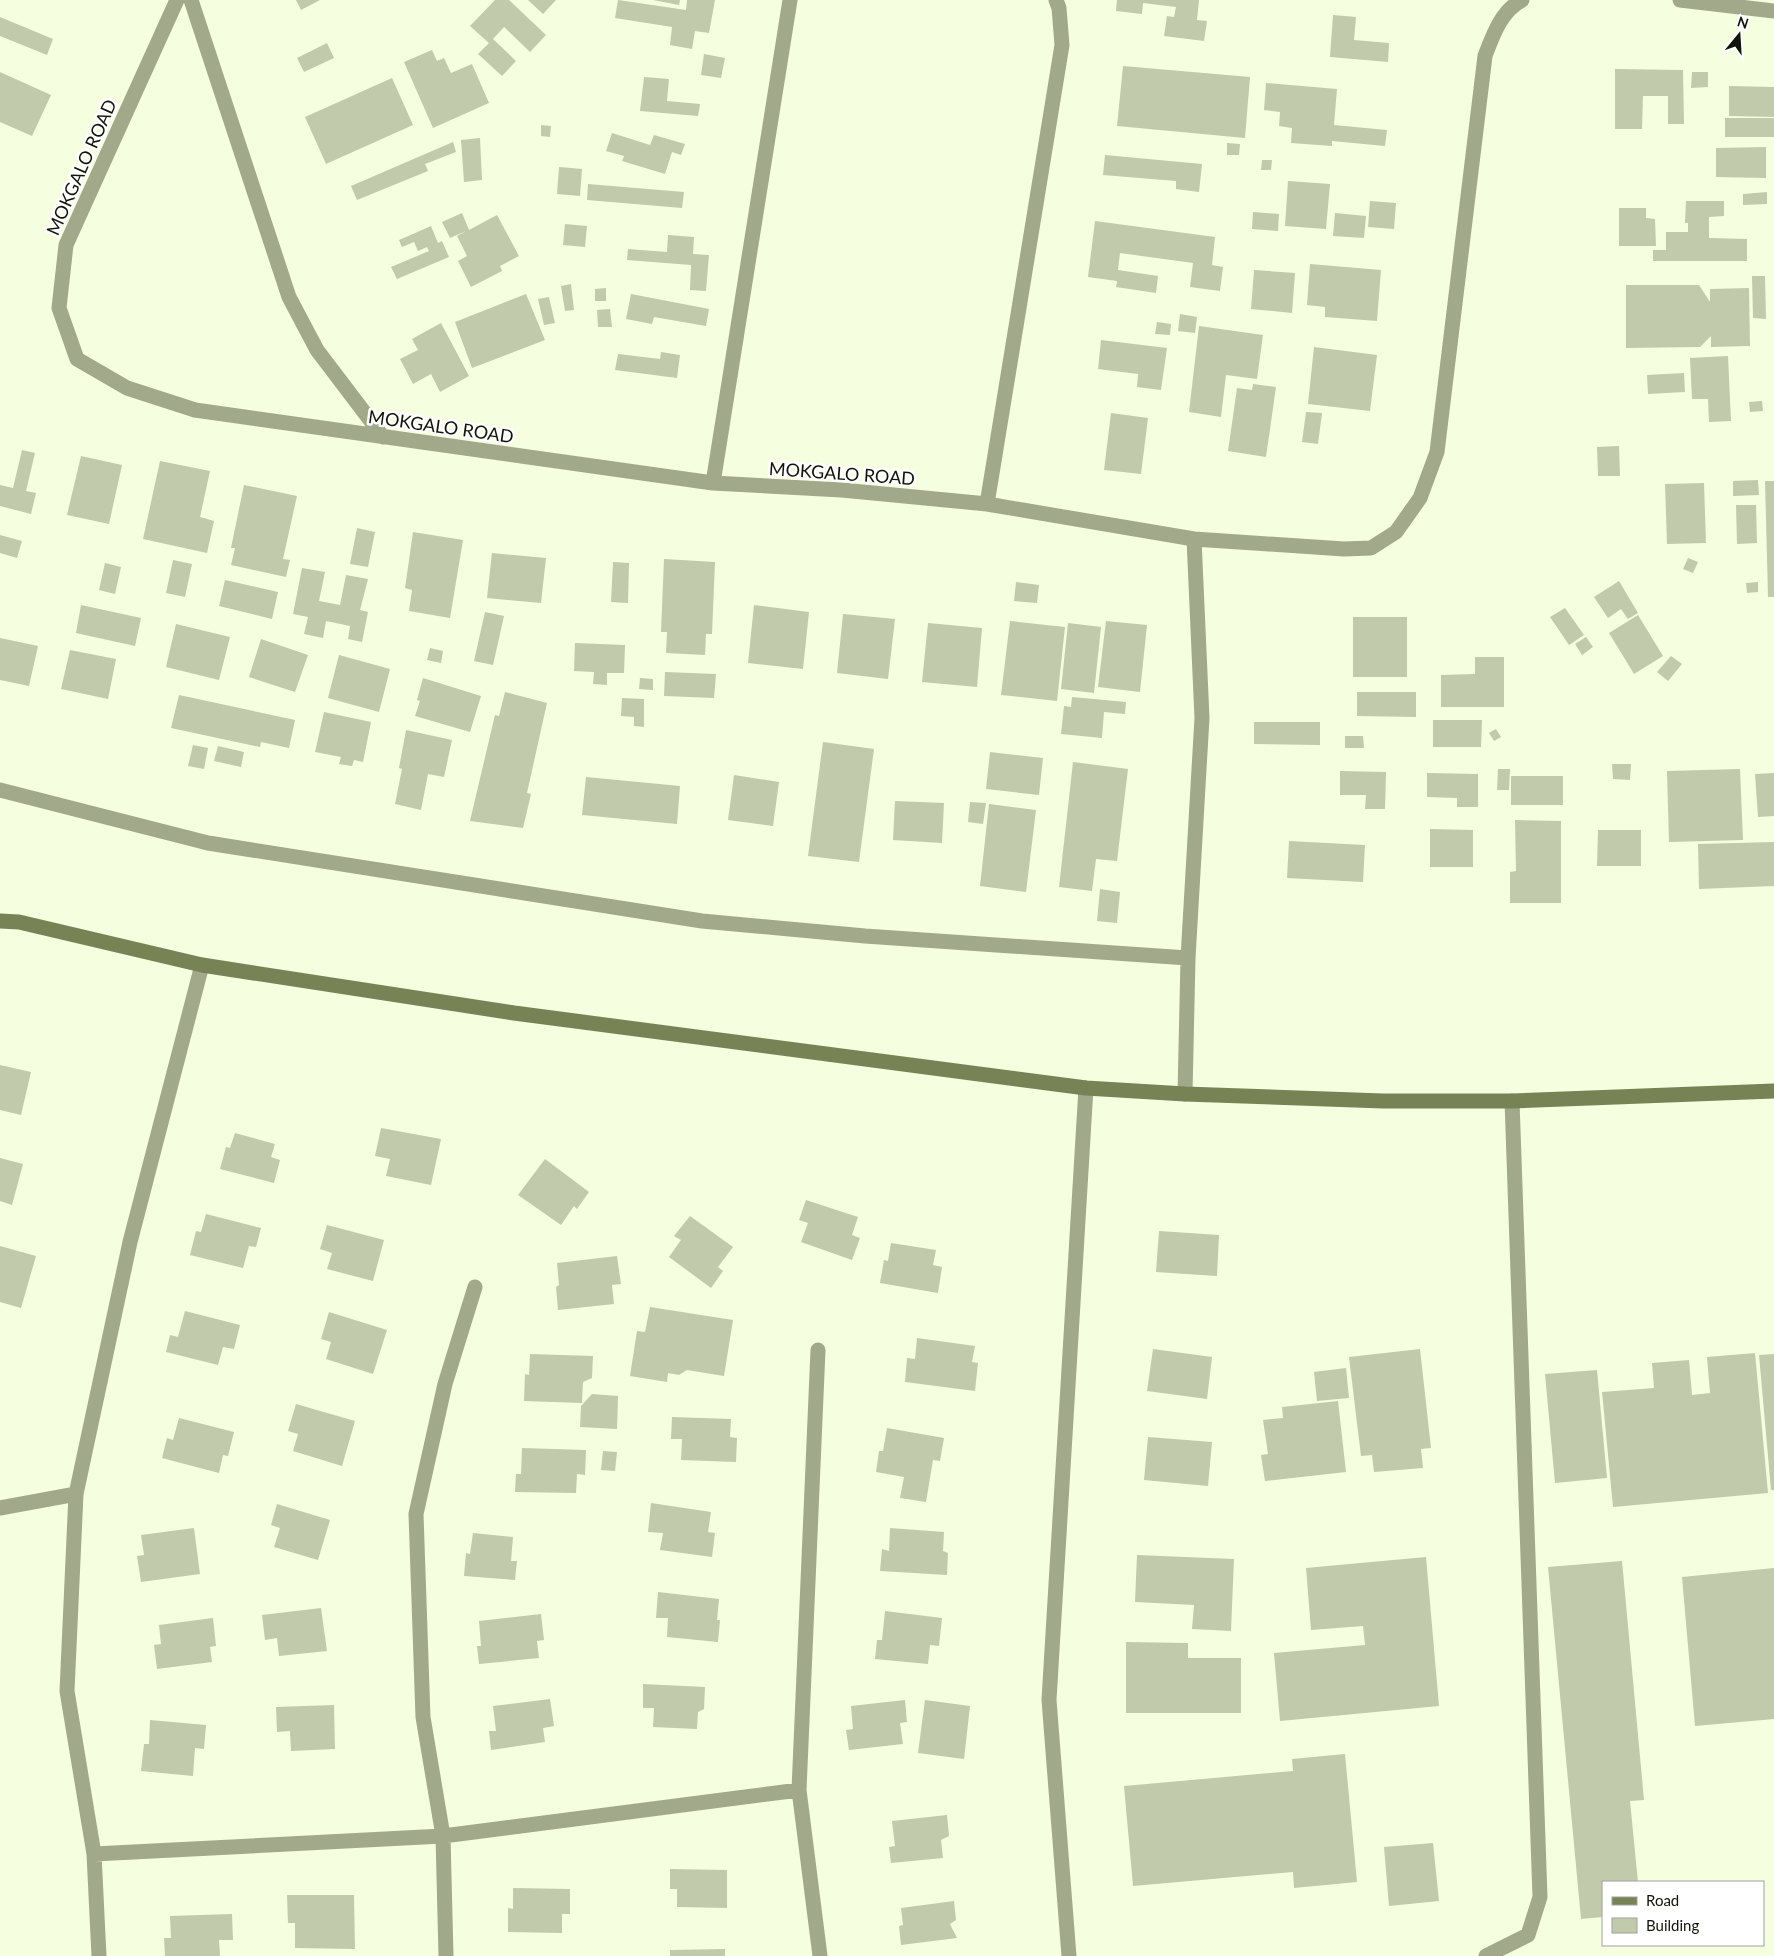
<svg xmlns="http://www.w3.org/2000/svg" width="1774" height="1956" font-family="Lato,sans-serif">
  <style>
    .building { fill: #c1caaa }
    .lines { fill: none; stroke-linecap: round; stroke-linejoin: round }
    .street { stroke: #a1a98a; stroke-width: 15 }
    .secondary { stroke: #778355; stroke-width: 15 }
    .labels { text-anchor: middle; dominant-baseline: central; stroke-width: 5; stroke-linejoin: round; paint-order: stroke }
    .street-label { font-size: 18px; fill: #111408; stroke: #fff }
  </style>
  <rect width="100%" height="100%" fill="#f5fede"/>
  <path class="building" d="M 296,0 L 320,0 L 301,10 Z
    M 495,0 L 509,0 L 546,35 L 530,52 L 504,27 L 493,39 L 516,61 L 502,76 L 478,54 L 489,43 L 470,26 Z
    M 528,0 L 556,0 L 543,14 Z
    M 618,0 L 686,10 L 687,0 L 715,0 L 709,33 L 695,31 L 692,49 L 670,45 L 672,27 L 615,18 Z
    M 653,0 L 680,0 L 679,5 Z
    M 1117,0 L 1199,0 L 1197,20 L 1207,21 L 1204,41 L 1164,36 L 1167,16 L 1174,17 L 1176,7 L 1143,3 L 1142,14 L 1116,11 Z
    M 1333,15 L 1356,17 L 1354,40 L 1389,43 L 1388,62 L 1330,57 Z
    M 0,17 L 53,39 L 47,55 L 0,36 Z
    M 327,43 L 334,58 L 304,72 L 297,58 Z
    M 432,50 L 437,61 L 444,58 L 451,73 L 472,64 L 489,103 L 433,128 L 404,62 Z
    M 704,54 L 725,58 L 721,78 L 701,75 Z
    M 1123,66 L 1250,77 L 1245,138 L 1117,126 Z
    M 1615,69 L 1683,70 L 1684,124 L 1668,124 L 1668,96 L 1643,96 L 1642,129 L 1615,129 Z
    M 0,72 L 51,95 L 32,136 L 0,122 Z
    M 1692,72 L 1708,72 L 1708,87 L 1691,88 Z
    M 644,77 L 669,79 L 667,101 L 700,104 L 698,116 L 640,111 Z
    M 392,78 L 413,125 L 326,164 L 305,117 Z
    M 1266,83 L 1337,89 L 1334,125 L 1387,130 L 1385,146 L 1332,141 L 1332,146 L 1291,143 L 1292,128 L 1279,126 L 1280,112 L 1264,110 Z
    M 1729,86 L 1774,87 L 1774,117 L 1729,116 Z
    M 1725,118 L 1774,118 L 1774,137 L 1725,137 Z
    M 541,125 L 551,126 L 550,137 L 541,136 Z
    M 612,133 L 650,145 L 654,135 L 685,144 L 681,155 L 672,152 L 665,174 L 622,161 L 624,156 L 606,151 Z
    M 480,138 L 482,180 L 464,182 L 461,140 Z
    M 453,142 L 456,152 L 425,164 L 428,171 L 357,200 L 351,186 Z
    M 1227,143 L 1240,144 L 1239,155 L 1227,155 Z
    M 1766,147 L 1766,178 L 1716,177 L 1716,148 Z
    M 1105,155 L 1202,164 L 1199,192 L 1176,189 L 1176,181 L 1103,175 Z
    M 1262,160 L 1272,160 L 1271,170 L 1261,170 Z
    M 559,167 L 582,169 L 580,196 L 557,194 Z
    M 1288,181 L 1330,184 L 1326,229 L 1285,226 Z
    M 588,184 L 684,192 L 682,208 L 587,200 Z
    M 1767,192 L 1767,204 L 1743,205 L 1743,194 Z
    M 1370,201 L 1396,203 L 1394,229 L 1368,227 Z
    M 1686,201 L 1724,201 L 1724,216 L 1709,217 L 1709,238 L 1747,239 L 1747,261 L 1653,261 L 1653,250 L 1666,250 L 1666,232 L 1688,232 L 1688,223 L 1685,223 Z
    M 1619,208 L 1646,208 L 1646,218 L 1655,219 L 1656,246 L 1619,246 Z
    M 1253,212 L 1279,214 L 1278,231 L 1252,229 Z
    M 462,213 L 469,230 L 497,215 L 519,256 L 500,266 L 502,271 L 471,287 L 458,261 L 467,256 L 457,236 L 466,231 L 450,238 L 442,222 Z
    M 1335,213 L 1366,216 L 1364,238 L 1333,236 Z
    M 1095,221 L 1215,237 L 1212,265 L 1223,267 L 1220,291 L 1190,287 L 1193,263 L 1120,253 L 1118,270 L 1158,276 L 1156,293 L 1116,287 L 1117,281 L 1088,277 Z
    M 565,224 L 587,226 L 585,247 L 563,245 Z
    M 431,226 L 438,243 L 442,241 L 449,257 L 397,279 L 391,267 L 429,251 L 427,247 L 418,251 L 414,242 L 402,247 L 399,240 Z
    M 668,235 L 694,237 L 693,254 L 709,255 L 706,291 L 690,290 L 691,265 L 627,260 L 628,249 L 667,252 Z
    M 1310,264 L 1381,270 L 1377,321 L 1325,317 L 1325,307 L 1307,305 Z
    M 1254,270 L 1295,273 L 1292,313 L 1251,309 Z
    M 1752,276 L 1765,276 L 1766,319 L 1753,318 Z
    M 571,284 L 574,310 L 565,311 L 561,286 Z
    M 1626,285 L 1699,285 L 1710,302 L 1710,289 L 1749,288 L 1750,346 L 1711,347 L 1711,336 L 1700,347 L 1626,348 Z
    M 606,288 L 606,301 L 595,301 L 595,289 Z
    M 526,294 L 545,340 L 472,368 L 455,322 Z
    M 631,294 L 709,309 L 706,326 L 654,317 L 652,324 L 626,319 Z
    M 549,297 L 555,323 L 544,325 L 538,299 Z
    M 610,309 L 612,327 L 598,327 L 597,310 Z
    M 1180,314 L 1197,317 L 1195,333 L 1178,331 Z
    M 1157,322 L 1171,324 L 1170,335 L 1155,334 Z
    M 441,323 L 469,376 L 440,392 L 431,374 L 413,384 L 400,359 L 418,350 L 412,339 Z
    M 1199,326 L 1263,335 L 1257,379 L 1226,375 L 1221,417 L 1189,412 Z
    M 1101,340 L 1167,348 L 1161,390 L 1137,387 L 1138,374 L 1098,369 Z
    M 1314,347 L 1377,355 L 1370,411 L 1308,404 Z
    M 661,352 L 680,355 L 677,378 L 615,370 L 618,354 L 660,359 Z
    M 1728,356 L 1731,421 L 1709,422 L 1708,399 L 1692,399 L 1690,358 Z
    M 1684,373 L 1685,392 L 1648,394 L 1647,375 Z
    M 1253,384 L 1276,387 L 1266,457 L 1228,451 L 1237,388 L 1252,390 Z
    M 1762,401 L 1763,411 L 1750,412 L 1749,402 Z
    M 1306,412 L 1322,413 L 1318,444 L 1302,442 Z
    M 1111,413 L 1148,418 L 1141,474 L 1104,470 Z
    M 1619,446 L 1620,476 L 1598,476 L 1597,447 Z
    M 22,450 L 35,453 L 26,491 L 36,493 L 31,514 L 0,506 L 0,485 L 13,488 Z
    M 81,456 L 122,465 L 109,524 L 67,515 Z
    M 160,461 L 210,471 L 200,517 L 214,521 L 207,553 L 143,539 Z
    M 1758,480 L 1759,495 L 1733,496 L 1733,481 Z
    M 1765,481 L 1774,481 L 1774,597 L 1768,597 Z
    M 1704,483 L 1706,543 L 1667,544 L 1665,484 Z
    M 244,485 L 297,496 L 283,559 L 290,560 L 286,577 L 231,565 L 235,548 L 231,548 Z
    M 1736,505 L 1756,505 L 1757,543 L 1737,544 Z
    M 357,528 L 375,532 L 368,567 L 350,564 Z
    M 413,532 L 463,540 L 450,618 L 409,611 L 412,590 L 405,588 Z
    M 0,535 L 22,541 L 17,558 L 0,553 Z
    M 492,553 L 546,558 L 541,603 L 487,598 Z
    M 1688,558 L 1698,562 L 1693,573 L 1683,569 Z
    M 664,559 L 715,562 L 712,634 L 706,634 L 705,655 L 666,653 L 667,632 L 661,632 Z
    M 173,560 L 192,564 L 185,597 L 166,593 Z
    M 613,562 L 629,563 L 628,603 L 611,602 Z
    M 105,563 L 121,567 L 115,594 L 99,590 Z
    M 302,568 L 325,572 L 319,601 L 340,605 L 346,575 L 368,579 L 360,610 L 368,612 L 362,642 L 348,639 L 350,626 L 326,621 L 323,638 L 304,634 L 308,617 L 293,614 Z
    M 225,580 L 278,592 L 272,619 L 219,606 Z
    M 1619,581 L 1638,613 L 1628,619 L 1621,609 L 1608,618 L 1594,597 Z
    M 1016,582 L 1039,585 L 1037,603 L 1014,601 Z
    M 1758,582 L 1758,592 L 1747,593 L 1746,583 Z
    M 81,605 L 141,618 L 135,646 L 76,633 Z
    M 754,605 L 809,612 L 803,669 L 748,663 Z
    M 1565,608 L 1584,635 L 1569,645 L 1550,617 Z
    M 485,612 L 504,616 L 493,665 L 474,661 Z
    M 843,614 L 895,619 L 888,679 L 837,673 Z
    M 1638,615 L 1663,656 L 1634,674 L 1609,633 Z
    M 1353,617 L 1407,617 L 1407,677 L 1353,677 Z
    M 1010,621 L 1065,627 L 1057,701 L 1001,695 Z
    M 1106,621 L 1147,625 L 1140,692 L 1098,687 Z
    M 928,623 L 982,628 L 977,687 L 922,682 Z
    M 1068,623 L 1101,627 L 1094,693 L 1061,689 Z
    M 176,624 L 230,637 L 219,680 L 166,667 Z
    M 1586,637 L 1593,647 L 1582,655 L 1575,644 Z
    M 0,638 L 38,646 L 29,686 L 0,680 Z
    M 261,639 L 308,655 L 295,692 L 249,677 Z
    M 575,643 L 625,645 L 624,673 L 607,673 L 607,685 L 593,684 L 594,672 L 574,671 Z
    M 430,648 L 443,651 L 441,663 L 427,660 Z
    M 70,650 L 116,659 L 108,699 L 61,689 Z
    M 339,655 L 390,669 L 379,712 L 328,698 Z
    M 1671,656 L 1682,664 L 1668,681 L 1657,672 Z
    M 1475,657 L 1504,657 L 1504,707 L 1441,707 L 1441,675 L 1475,674 Z
    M 665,672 L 716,674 L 714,698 L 664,696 Z
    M 423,678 L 481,696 L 470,732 L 415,716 L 420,701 L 417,700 Z
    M 640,678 L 653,679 L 653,690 L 639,689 Z
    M 505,692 L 547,703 L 527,793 L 531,794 L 523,828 L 470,821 L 495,715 L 499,716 Z
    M 1357,692 L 1416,692 L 1416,717 L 1357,716 Z
    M 179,695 L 295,720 L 289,748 L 261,742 L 260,747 L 171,728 Z
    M 1072,697 L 1126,702 L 1125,714 L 1104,712 L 1102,738 L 1061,734 L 1064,706 L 1071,707 Z
    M 622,698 L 644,699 L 644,727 L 634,726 L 634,717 L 621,716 Z
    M 324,712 L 371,722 L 363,762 L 354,760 L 352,766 L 339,764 L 341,757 L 315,752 Z
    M 1433,720 L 1482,720 L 1481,747 L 1433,747 Z
    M 1254,722 L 1320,722 L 1320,745 L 1254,744 Z
    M 1496,729 L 1501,737 L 1494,741 L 1489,733 Z
    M 406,730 L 452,740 L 444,777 L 428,774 L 421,810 L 395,804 L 402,769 L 399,768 Z
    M 1345,736 L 1363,736 L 1364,748 L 1345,748 Z
    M 823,742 L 874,749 L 859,862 L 808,856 Z
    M 193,745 L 208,748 L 204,769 L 188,766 Z
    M 218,746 L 244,752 L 241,767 L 214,761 Z
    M 990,752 L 1043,758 L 1039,795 L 986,789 Z
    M 1073,762 L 1128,769 L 1117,861 L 1096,859 L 1092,891 L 1059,887 Z
    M 1612,764 L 1631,764 L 1630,780 L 1613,779 Z
    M 1498,769 L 1510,769 L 1509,790 L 1497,790 Z
    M 1740,769 L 1743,840 L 1669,842 L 1667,771 Z
    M 1340,771 L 1386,772 L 1385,809 L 1365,809 L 1366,795 L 1340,795 Z
    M 1427,773 L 1478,774 L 1478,807 L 1457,807 L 1457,798 L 1427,797 Z
    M 1774,773 L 1774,816 L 1758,817 L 1755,774 Z
    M 734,775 L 779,782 L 773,826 L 728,820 Z
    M 1511,776 L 1563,776 L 1563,805 L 1511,805 Z
    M 586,777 L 680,786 L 677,824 L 582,815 Z
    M 895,801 L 944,803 L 942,843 L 893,840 Z
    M 970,802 L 986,803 L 983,824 L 968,822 Z
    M 989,804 L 1036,810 L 1026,892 L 980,886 Z
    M 1515,820 L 1561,821 L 1561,903 L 1510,903 L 1510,872 L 1516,871 Z
    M 1430,829 L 1473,830 L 1473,867 L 1430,867 Z
    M 1598,830 L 1641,830 L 1641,866 L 1597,866 Z
    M 1289,841 L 1365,845 L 1363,882 L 1287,878 Z
    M 1774,842 L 1774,886 L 1699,889 L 1698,844 Z
    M 1100,889 L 1120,892 L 1117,923 L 1097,921 Z
    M 0,1065 L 31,1072 L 21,1115 L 0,1110 Z
    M 381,1128 L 441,1139 L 431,1185 L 386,1176 L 390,1159 L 375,1156 Z
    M 235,1133 L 275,1144 L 271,1157 L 280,1160 L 274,1183 L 220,1169 L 226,1147 L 230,1148 Z
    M 0,1158 L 23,1164 L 12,1205 L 0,1201 Z
    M 545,1159 L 589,1192 L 577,1209 L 574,1206 L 561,1225 L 518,1195 Z
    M 806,1200 L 858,1217 L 852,1235 L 860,1238 L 852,1260 L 801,1242 L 808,1223 L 799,1220 Z
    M 206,1214 L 261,1228 L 256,1247 L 249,1246 L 243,1268 L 190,1255 L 196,1231 L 201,1232 Z
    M 690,1216 L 733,1247 L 718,1267 L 723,1271 L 711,1288 L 669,1257 L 681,1240 L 674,1236 Z
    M 327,1225 L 384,1240 L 373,1281 L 327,1269 L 332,1253 L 320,1249 Z
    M 1159,1231 L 1219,1235 L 1217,1276 L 1156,1272 Z
    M 891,1243 L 936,1250 L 933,1265 L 942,1267 L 938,1293 L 880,1283 L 884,1260 L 888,1261 Z
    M 0,1246 L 36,1256 L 21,1308 L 0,1302 Z
    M 617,1256 L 621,1284 L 612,1285 L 614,1304 L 558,1310 L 556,1287 L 559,1285 L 557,1263 Z
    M 650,1307 L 733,1320 L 724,1376 L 687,1370 L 679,1375 L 668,1373 L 667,1382 L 630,1376 L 637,1331 L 645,1332 Z
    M 185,1311 L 240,1325 L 234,1349 L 223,1347 L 218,1365 L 166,1352 L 170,1335 L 178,1337 Z
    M 329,1312 L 387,1330 L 373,1374 L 326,1359 L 331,1342 L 321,1339 Z
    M 917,1338 L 975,1346 L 972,1362 L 978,1363 L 975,1391 L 905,1382 L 907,1358 L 915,1359 Z
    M 1153,1349 L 1212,1357 L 1207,1399 L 1147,1391 Z
    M 1420,1349 L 1431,1448 L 1421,1449 L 1423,1468 L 1374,1472 L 1372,1455 L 1361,1456 L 1349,1357 Z
    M 1755,1353 L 1768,1493 L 1613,1507 L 1602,1392 L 1654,1388 L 1652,1363 L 1689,1360 L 1692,1395 L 1710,1393 L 1707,1357 Z
    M 530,1354 L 593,1356 L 592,1378 L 583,1382 L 582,1403 L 524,1401 L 525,1374 L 529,1375 Z
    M 1774,1354 L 1774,1490 L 1771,1490 L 1759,1355 Z
    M 1346,1368 L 1349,1398 L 1317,1401 L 1314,1372 Z
    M 1597,1370 L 1607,1478 L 1555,1483 L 1545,1374 Z
    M 592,1394 L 618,1396 L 617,1429 L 580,1427 L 581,1406 Z
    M 1338,1401 L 1346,1472 L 1265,1481 L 1261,1455 L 1268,1454 L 1263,1420 L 1283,1418 L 1282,1407 Z
    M 296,1404 L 355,1421 L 342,1466 L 293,1451 L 298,1434 L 288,1431 Z
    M 672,1417 L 731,1419 L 730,1437 L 737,1438 L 736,1462 L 681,1460 L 682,1439 L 671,1439 Z
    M 179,1418 L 234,1432 L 228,1456 L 223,1455 L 219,1473 L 162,1458 L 167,1438 L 173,1440 Z
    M 887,1428 L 944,1438 L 940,1461 L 933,1460 L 926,1502 L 900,1498 L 904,1477 L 876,1472 L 879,1451 L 883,1451 Z
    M 1148,1437 L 1212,1442 L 1208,1486 L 1144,1480 Z
    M 522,1448 L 586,1450 L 585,1475 L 577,1474 L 576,1493 L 515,1492 L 516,1474 L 521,1474 Z
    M 603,1451 L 617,1452 L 615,1471 L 601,1470 Z
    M 651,1503 L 711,1512 L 708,1532 L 715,1533 L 712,1557 L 660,1550 L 663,1533 L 648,1532 Z
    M 277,1504 L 330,1520 L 318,1560 L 274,1547 L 280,1528 L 271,1525 Z
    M 194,1528 L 200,1574 L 141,1582 L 137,1556 L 144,1555 L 141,1535 Z
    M 890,1528 L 944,1532 L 943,1551 L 948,1553 L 947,1575 L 880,1571 L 882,1549 L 889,1551 Z
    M 473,1533 L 513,1537 L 511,1561 L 517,1561 L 515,1580 L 464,1576 L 466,1553 L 470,1554 Z
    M 1137,1555 L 1234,1559 L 1231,1631 L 1192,1629 L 1194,1605 L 1135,1602 Z
    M 1426,1557 L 1439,1706 L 1280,1721 L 1274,1653 L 1365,1645 L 1363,1626 L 1311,1630 L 1306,1568 Z
    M 1622,1561 L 1644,1800 L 1630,1801 L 1638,1882 L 1603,1882 L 1603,1917 L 1581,1919 L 1548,1567 Z
    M 1774,1568 L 1774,1719 L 1695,1726 L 1682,1577 Z
    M 658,1592 L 719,1599 L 717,1620 L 720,1620 L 718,1642 L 667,1637 L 668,1618 L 656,1618 Z
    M 321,1608 L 327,1651 L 279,1656 L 277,1638 L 265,1640 L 262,1615 Z
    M 885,1611 L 942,1618 L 939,1646 L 930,1645 L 928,1664 L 875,1659 L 877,1640 L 882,1640 Z
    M 541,1614 L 544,1640 L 537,1641 L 539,1658 L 479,1664 L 477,1646 L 481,1646 L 479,1621 Z
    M 213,1618 L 216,1646 L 210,1647 L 212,1662 L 157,1669 L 154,1645 L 161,1644 L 159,1625 Z
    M 1126,1642 L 1188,1643 L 1188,1658 L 1241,1658 L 1241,1713 L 1126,1713 Z
    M 643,1684 L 705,1687 L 704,1709 L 698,1712 L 697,1729 L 653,1727 L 654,1708 L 643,1708 Z
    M 550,1699 L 554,1726 L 543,1728 L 545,1742 L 491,1750 L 489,1731 L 496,1731 L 493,1706 Z
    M 905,1700 L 907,1722 L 900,1723 L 903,1744 L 849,1750 L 846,1730 L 853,1729 L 851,1706 Z
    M 925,1700 L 970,1706 L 964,1759 L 918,1753 Z
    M 334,1705 L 335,1749 L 291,1751 L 290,1731 L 277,1732 L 276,1707 Z
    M 150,1720 L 206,1725 L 204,1749 L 195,1748 L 193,1776 L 141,1771 L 144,1744 L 149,1744 Z
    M 1345,1754 L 1357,1882 L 1294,1888 L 1293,1872 L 1133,1886 L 1124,1786 L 1293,1771 L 1292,1759 Z
    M 947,1815 L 949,1836 L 941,1840 L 943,1858 L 891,1863 L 889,1847 L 895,1846 L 892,1821 Z
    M 1433,1843 L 1439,1901 L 1389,1906 L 1384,1847 Z
    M 670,1869 L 727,1870 L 727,1908 L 677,1907 L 677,1889 L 670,1889 Z
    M 513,1888 L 570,1889 L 570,1914 L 562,1914 L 562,1933 L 508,1932 L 508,1908 L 513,1909 Z
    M 287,1895 L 354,1895 L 355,1949 L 295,1948 L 295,1923 L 288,1923 Z
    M 954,1901 L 956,1920 L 950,1924 L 957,1938 L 901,1945 L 899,1926 L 903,1925 L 901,1908 Z
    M 232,1914 L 233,1940 L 219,1940 L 220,1956 L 165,1956 L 164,1938 L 171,1938 L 170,1916 Z
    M 725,1949 L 725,1956 L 670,1956 L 670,1950 Z"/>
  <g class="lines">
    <path class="street" d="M 177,0 L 66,245 L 59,308 L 77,359 L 127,388 L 195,410 L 713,483 L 842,490 L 987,504 L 1194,539 L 1344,549 L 1371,548 L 1396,532 L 1420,498 L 1437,452 L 1485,56 C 1493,35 1501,11 1522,0
      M 191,0 L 289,297 L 317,350 L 383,437
      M 1680,0 L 1774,11
      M 713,483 L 790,0
      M 987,504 L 1062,45 L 1059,8 L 1056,0
      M 0,790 L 208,843 L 702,921 L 865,936 L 1188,958
      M 1185,1094 L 1188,958 L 1202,718 L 1194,539
      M 818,1350 L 799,1790 L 820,1956
      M 0,1508 L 76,1494
      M 94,1854 L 443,1836 L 799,1790
      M 99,1956 L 94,1854 L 67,1691 L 76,1494 L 130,1242 L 202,965
      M 446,1956 L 443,1836 L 423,1717 L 416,1514 L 445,1384 L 475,1287
      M 1069,1956 L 1049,1700 L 1086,1088
      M 1486,1956 L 1528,1935 L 1540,1897 L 1512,1101"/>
    <path class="secondary" d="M 0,921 L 19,922 L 202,965 L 514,1013 L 1086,1088 L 1185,1094 L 1383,1101 L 1512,1101 L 1774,1091"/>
  </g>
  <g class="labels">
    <g class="street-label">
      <text transform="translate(81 167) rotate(-66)">MOKGALO ROAD</text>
      <text transform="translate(441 426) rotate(8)">MOKGALO ROAD</text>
      <text transform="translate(842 473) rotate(4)">MOKGALO ROAD</text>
    </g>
  </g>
  <rect x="1602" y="1881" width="162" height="65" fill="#ffffff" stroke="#a0a19c"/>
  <rect x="1612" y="1897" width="25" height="8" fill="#778355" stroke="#a0a19c"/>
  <text x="1646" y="1906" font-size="15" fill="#111408">Road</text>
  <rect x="1612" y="1918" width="25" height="15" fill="#c1caaa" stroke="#a0a19c"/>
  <text x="1646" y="1931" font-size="15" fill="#111408">Building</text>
  <g transform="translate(1739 35) rotate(18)" stroke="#ffffff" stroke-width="4" paint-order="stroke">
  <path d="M0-4L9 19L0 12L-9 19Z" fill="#111408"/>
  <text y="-8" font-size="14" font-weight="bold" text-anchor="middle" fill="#111408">N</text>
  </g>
</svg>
